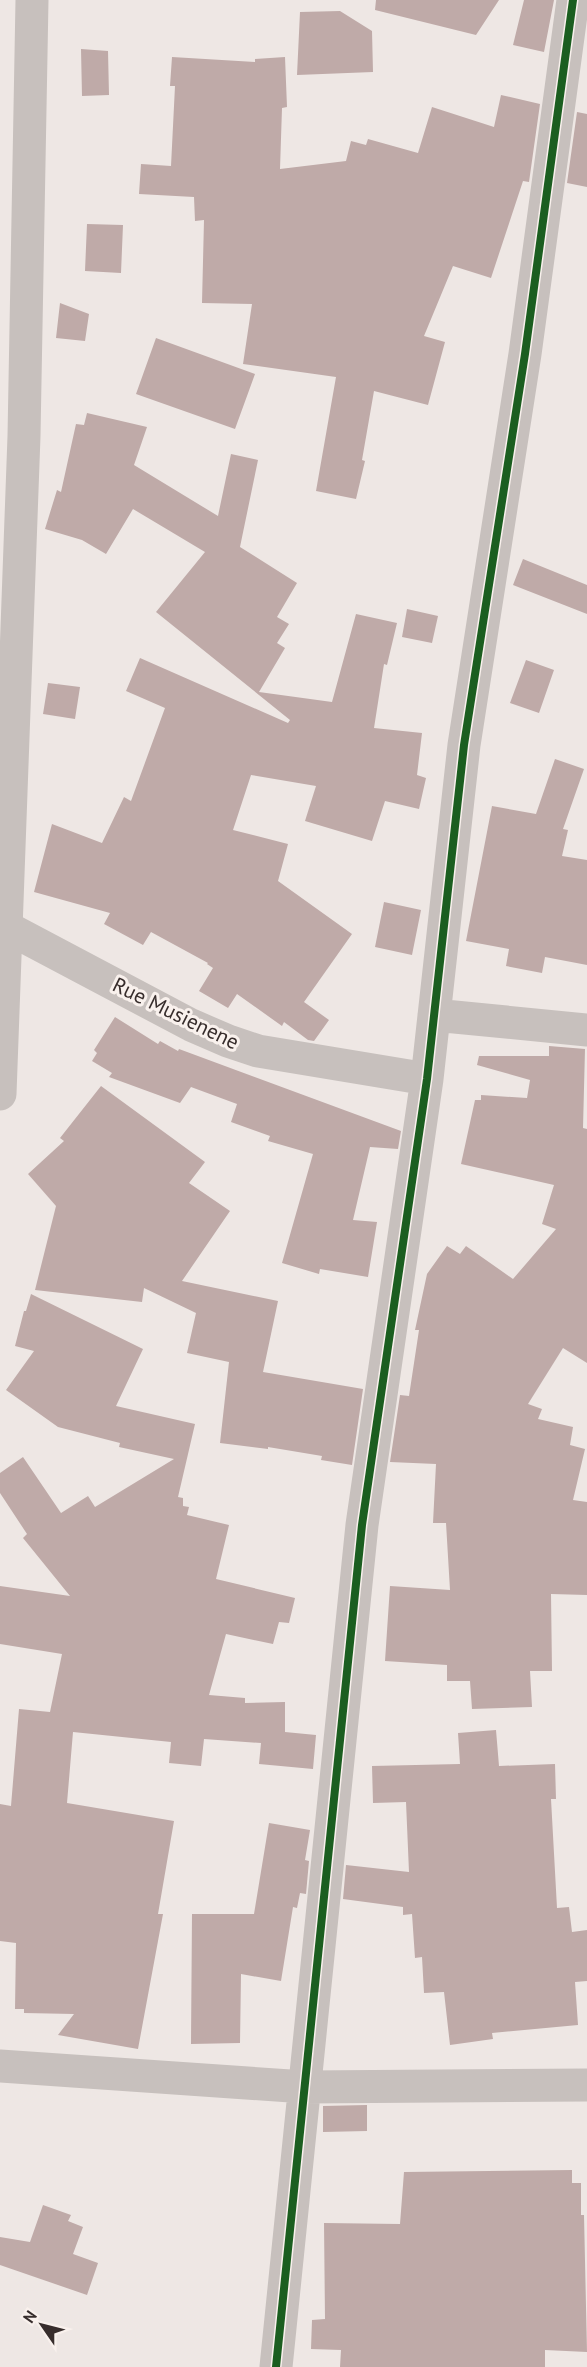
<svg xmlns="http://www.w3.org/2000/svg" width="587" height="2367" font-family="'PT Sans',sans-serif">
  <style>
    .building { fill: #bfaaa8 }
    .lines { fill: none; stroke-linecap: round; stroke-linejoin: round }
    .minor { stroke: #c7c0bd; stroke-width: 33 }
    .cycleway-casing { stroke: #f9f1ed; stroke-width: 11 }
    .cycleway { stroke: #1b5e20; stroke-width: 8 }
    .labels { text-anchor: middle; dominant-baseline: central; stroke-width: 6; stroke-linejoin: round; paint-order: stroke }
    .street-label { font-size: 21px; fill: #372d2c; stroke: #f9f1ed }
  </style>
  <rect width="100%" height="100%" fill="#eee7e4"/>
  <path class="building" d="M 376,0 L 499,0 L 476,35 L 375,10 Z
    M 524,0 L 554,0 L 544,52 L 513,45 Z
    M 340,11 L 372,31 L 373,72 L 297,75 L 300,12 Z
    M 81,49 L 108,51 L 109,95 L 82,96 Z
    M 172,57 L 255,62 L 255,59 L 285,57 L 287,107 L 282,108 L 280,169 L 346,161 L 351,141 L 366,145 L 368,139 L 418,153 L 432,107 L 494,127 L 501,95 L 540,104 L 529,182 L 523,181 L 491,278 L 453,266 L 424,336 L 445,342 L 428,405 L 374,391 L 362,460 L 365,461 L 356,499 L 316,491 L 336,377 L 243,364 L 252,304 L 202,303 L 204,220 L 195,221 L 194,197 L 139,194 L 141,164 L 171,166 L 175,86 L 170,86 Z
    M 577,112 L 587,114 L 587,187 L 567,183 Z
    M 87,224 L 123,225 L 121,273 L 85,271 Z
    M 60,303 L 89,314 L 85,341 L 56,338 Z
    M 156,338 L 255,374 L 235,429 L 136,394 Z
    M 87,413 L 147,427 L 134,465 L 218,516 L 231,454 L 258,460 L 240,547 L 297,583 L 277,617 L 289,624 L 277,643 L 285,648 L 259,692 L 332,702 L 356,614 L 397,623 L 387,665 L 384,664 L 374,728 L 422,733 L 417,775 L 426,778 L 419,809 L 385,801 L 372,841 L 305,821 L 316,786 L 251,775 L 233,830 L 288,844 L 278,881 L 352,934 L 304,1002 L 329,1020 L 314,1041 L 308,1040 L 284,1022 L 282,1026 L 237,994 L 228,1008 L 199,991 L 213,968 L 207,964 L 208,963 L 151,932 L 143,945 L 104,924 L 110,913 L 34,892 L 52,824 L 102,843 L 124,797 L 131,801 L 165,708 L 126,691 L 140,658 L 288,723 L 290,720 L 156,612 L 205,552 L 133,509 L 106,554 L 82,540 L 45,529 L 57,490 L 61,492 L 76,424 L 84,425 Z
    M 523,559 L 587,585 L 587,614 L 513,585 Z
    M 407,609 L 438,616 L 432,643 L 402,637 Z
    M 526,660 L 554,670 L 539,713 L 510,703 Z
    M 48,683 L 80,687 L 75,719 L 43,714 Z
    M 555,759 L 584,769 L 563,829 L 568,830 L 562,856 L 587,860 L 587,965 L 545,957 L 542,973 L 506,966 L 509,949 L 466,941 L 492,806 L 536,814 Z
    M 384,902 L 421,910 L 412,955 L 375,947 Z
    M 115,1017 L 158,1044 L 160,1041 L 178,1051 L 179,1049 L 401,1131 L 398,1149 L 370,1147 L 353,1220 L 377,1222 L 368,1277 L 320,1269 L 319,1274 L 282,1263 L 313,1154 L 268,1141 L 270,1136 L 231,1122 L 237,1104 L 191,1087 L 180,1103 L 109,1077 L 112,1073 L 92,1061 L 97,1053 L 94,1050 Z
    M 549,1046 L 585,1049 L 583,1128 L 587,1129 L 587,1363 L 563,1348 L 528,1404 L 542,1409 L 538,1419 L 573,1427 L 570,1445 L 585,1449 L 573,1500 L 587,1502 L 587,1595 L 551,1594 L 552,1671 L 530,1671 L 532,1707 L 472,1709 L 470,1681 L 447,1681 L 447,1665 L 385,1661 L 390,1586 L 450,1590 L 446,1523 L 433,1523 L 436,1464 L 390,1462 L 400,1395 L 409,1396 L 419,1330 L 415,1330 L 427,1274 L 447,1246 L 460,1254 L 466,1246 L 513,1279 L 556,1229 L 542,1224 L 554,1185 L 461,1164 L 475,1100 L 481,1100 L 481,1095 L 527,1098 L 530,1080 L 477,1065 L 479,1056 L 549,1056 Z
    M 101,1086 L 205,1162 L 189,1183 L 230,1211 L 182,1281 L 278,1301 L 263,1372 L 363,1389 L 352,1465 L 321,1460 L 322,1456 L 268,1447 L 268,1449 L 220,1443 L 229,1362 L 187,1353 L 196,1313 L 144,1288 L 142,1302 L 35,1290 L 56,1206 L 28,1174 L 64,1141 L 60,1138 Z
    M 31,1294 L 143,1349 L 116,1406 L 195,1424 L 178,1497 L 183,1498 L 183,1506 L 189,1507 L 187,1515 L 229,1525 L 216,1579 L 295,1598 L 289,1623 L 279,1622 L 273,1644 L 226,1634 L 209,1695 L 245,1698 L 245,1703 L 285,1702 L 285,1732 L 316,1735 L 313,1769 L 259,1764 L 261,1743 L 204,1739 L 201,1766 L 169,1763 L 171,1742 L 73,1732 L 67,1803 L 174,1821 L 158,1914 L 163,1914 L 138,2049 L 58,2035 L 74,2014 L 24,2013 L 24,2009 L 15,2009 L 16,1943 L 0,1941 L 0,1804 L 11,1806 L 19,1709 L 50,1712 L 62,1654 L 0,1644 L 0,1586 L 70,1596 L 23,1538 L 27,1534 L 0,1493 L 0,1473 L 23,1457 L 61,1513 L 88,1496 L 95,1507 L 174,1459 L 119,1447 L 120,1443 L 58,1427 L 6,1390 L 34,1351 L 15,1346 L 24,1311 L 26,1311 Z
    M 496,1730 L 499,1766 L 555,1764 L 556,1799 L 551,1799 L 557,1908 L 569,1907 L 572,1932 L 587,1930 L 587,1981 L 575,1982 L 578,2025 L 492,2033 L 493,2039 L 450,2045 L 444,1992 L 424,1993 L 422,1957 L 415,1958 L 412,1914 L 403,1915 L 403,1907 L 343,1899 L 346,1865 L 409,1872 L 406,1802 L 373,1803 L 372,1766 L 460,1764 L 458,1733 Z
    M 269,1823 L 310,1830 L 305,1860 L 309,1861 L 306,1894 L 300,1893 L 297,1908 L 293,1907 L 281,1981 L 241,1974 L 240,2043 L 191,2044 L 192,1914 L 254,1914 Z
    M 367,2105 L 367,2131 L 323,2132 L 323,2106 Z
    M 572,2170 L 572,2183 L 581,2183 L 581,2215 L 584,2215 L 587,2352 L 545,2350 L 545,2367 L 340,2367 L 341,2350 L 311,2349 L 312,2320 L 325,2319 L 324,2223 L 400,2224 L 404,2172 Z
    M 43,2205 L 71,2215 L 68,2221 L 83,2227 L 73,2254 L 98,2263 L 87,2295 L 0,2265 L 0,2237 L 30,2242 Z"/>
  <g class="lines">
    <path class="minor" d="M 6,927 L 191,1025 L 228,1041 L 258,1051 L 427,1079
      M 434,1015 L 587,1030
      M 0,1094 L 24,436 L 32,0
      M 0,2066 L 305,2087 L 587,2085
      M 276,2367 L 362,1525 L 427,1079 L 464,745 L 525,354 L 573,0"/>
    <g class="cycleway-casing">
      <path id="cycleway" d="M 276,2367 L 362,1525 L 427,1079 L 464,745 L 525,354 L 573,0"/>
    </g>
    <use href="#cycleway" class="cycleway"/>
  </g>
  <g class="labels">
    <g class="street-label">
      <text transform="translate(176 1013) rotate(26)">Rue Musienene</text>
    </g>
  </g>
  <g transform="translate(42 2325) rotate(305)" stroke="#f9f1ed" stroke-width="4.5" paint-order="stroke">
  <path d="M0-4.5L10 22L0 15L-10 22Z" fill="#372d2c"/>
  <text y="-9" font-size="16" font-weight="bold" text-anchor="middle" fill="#372d2c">N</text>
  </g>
</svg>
